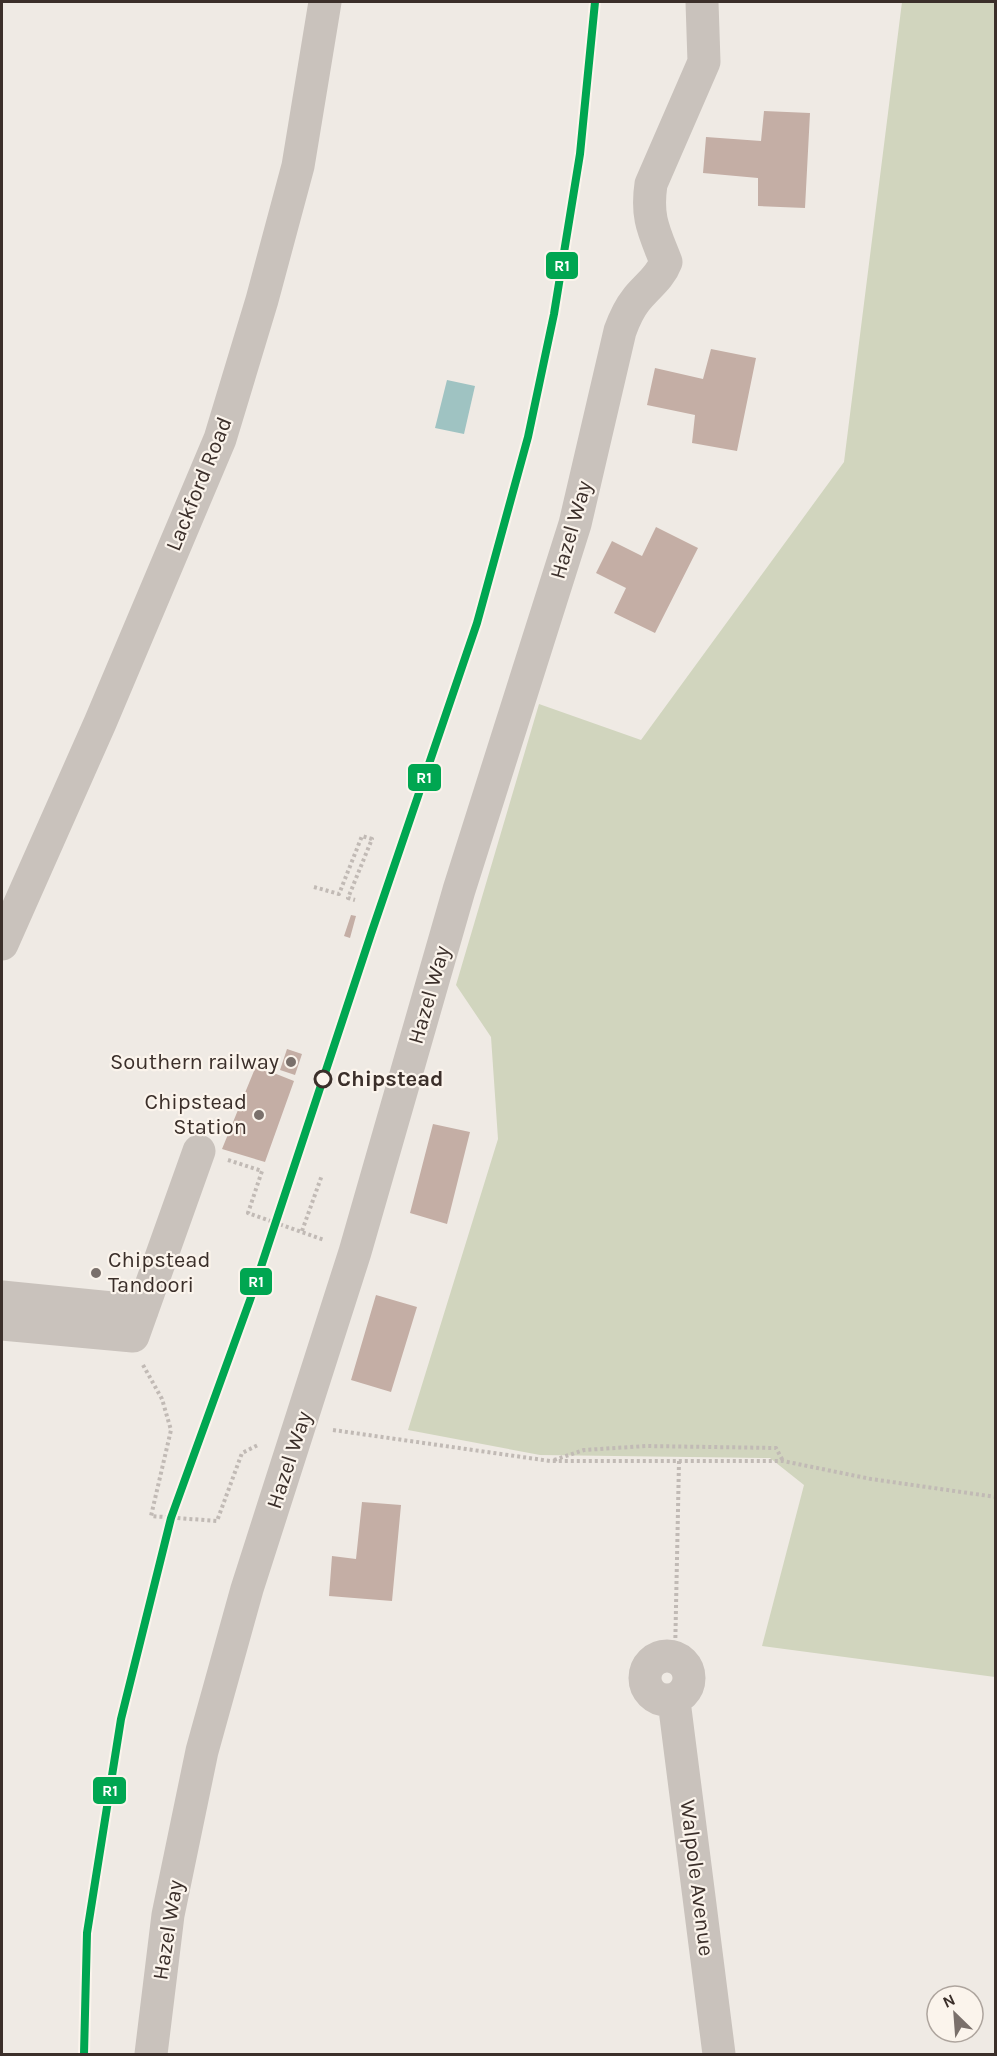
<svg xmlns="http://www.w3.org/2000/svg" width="997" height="2056" font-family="Karla,sans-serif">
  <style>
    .green { fill: #d1d5be }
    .water { fill: #9fc3c2 }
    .building { fill: #c4aea5 }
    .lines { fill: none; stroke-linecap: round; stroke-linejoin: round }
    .path { stroke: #c1bab5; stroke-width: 4; stroke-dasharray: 3 3; stroke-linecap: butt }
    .minor { stroke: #c9c2bc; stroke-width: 33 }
    .rail-1-casing { stroke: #fbf4ec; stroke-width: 12 }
    .rail-1 { stroke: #00a651; stroke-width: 8 }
    .poi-dot { fill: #7a706b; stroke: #fbf4ec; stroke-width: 2 }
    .stop-dot { fill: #fbf4ec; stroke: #3b2f2a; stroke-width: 3 }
    .labels { text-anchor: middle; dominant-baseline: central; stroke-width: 4.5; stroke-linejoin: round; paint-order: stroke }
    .street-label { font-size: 22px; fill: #3b2f2a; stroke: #fbf4ec }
    .poi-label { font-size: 22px; fill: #3b2f2a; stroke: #fbf4ec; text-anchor: end }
    .stop-label { font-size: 22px; font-weight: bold; fill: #3b2f2a; stroke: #fbf4ec; text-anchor: start }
    .line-badge { stroke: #fbf4ec; stroke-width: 2 }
    .badge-label { font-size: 16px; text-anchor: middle; font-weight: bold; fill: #fff }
  </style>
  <rect width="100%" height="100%" fill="#efeae4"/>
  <path class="green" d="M 902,2 L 995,2 L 995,1677 L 762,1646 L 804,1485 L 770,1458 L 540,1455 L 408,1430 L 498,1139 L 491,1037 L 456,985 L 539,704 L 641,740 L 844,462 Z"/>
  <path class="water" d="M 447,380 L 475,386 L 464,434 L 435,428 Z"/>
  <path class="building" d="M 764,111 L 810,113 L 805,208 L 758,206 L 758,178 L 703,173 L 706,137 L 761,141 Z
    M 711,349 L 756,358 L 737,451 L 692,443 L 695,415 L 647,405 L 655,368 L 703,379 Z
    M 656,527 L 698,548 L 655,633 L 614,613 L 626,588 L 596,573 L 612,541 L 642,556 Z
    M 351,915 L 356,916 L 350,938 L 344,936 Z
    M 287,1049 L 302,1054 L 295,1075 L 280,1070 Z
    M 256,1066 L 294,1081 L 265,1162 L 222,1149 Z
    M 433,1124 L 470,1132 L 447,1224 L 410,1213 Z
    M 376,1295 L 417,1307 L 391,1392 L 351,1380 Z
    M 362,1502 L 401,1505 L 392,1601 L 329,1596 L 332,1556 L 356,1559 Z"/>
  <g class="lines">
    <path class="path" d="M 314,887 L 339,894 L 362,836 L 372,839 L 348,898 L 355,900
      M 228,1160 L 262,1171 L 248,1213 L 324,1240
      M 302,1231 L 322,1175
      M 143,1365 L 162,1399 L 171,1430 L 151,1516 L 217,1521 L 242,1453 L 258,1445
      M 333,1430 L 550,1461 L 783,1461 L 871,1479 L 996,1497
      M 554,1460 L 584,1450 L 646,1446 L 776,1448 L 783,1461
      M 675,1656 L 679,1461"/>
    <path class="minor" d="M 2,944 L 100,723 L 220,439 L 262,300 L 298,166 L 325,2
      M 2,1297 L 142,1311
      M 2,1324 L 133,1336 L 199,1151
      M645 1678a22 22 0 1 1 44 0a22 22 0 1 1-44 0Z
      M 674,1701 L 719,2054
      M 151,2054 L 168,1915 L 202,1751 L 247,1589 L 355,1252 L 459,890 L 575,524 L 620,331 C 624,320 628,310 636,300 C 646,287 660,278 666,262 C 654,231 646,218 651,184 L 704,62 L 702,2"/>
    <g class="rail-1-casing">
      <path id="rail-1" d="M 84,2054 L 87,1933 L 121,1719 L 171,1518 L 250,1300 L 371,934 L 477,623 L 528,437 L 554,314 L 580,154 L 595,2"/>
    </g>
    <use href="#rail-1" class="rail-1"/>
  </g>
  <g class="poi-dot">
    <circle cx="291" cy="1062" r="6"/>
    <circle cx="259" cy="1115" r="6"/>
    <circle cx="96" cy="1273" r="6"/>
  </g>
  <circle class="stop-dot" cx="323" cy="1079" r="8"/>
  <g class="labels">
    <g class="street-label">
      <text transform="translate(199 484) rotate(-68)">Lackford Road</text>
      <text transform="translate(571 530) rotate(-74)">Hazel Way</text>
      <text transform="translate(429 995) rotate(-74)">Hazel Way</text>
      <text transform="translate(289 1460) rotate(-72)">Hazel Way</text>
      <text transform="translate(697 1878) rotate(83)">Walpole Avenue</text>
      <text transform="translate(168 1930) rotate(-81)">Hazel Way</text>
    </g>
    <g class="poi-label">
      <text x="279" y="1062">Southern railway</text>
      <text x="247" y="1102">Chipstead<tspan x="247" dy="25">Station</tspan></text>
      <text x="108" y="1260" text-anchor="start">Chipstead<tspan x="108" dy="25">Tandoori</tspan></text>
    </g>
    <g class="stop-label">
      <text x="337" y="1079">Chipstead</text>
    </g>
  </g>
  <g class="line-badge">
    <rect x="545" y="251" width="34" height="29" rx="6" fill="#00a651"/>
    <rect x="407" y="763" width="35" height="29" rx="6" fill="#00a651"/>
    <rect x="239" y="1267" width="34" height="29" rx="6" fill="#00a651"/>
    <rect x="92" y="1776" width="35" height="29" rx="6" fill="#00a651"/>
  </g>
  <g class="badge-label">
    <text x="562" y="271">R1</text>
    <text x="424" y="783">R1</text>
    <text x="256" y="1287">R1</text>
    <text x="110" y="1796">R1</text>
  </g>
  <rect width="997" height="2056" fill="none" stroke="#3b2f2a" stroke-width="6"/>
  <g transform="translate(955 2014) rotate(335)"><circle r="28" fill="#fbf4ec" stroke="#aea59e" stroke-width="1.5"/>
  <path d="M0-4.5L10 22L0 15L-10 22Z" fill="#7a706b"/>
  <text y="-9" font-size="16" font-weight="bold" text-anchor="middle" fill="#3b2f2a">N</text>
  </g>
</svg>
